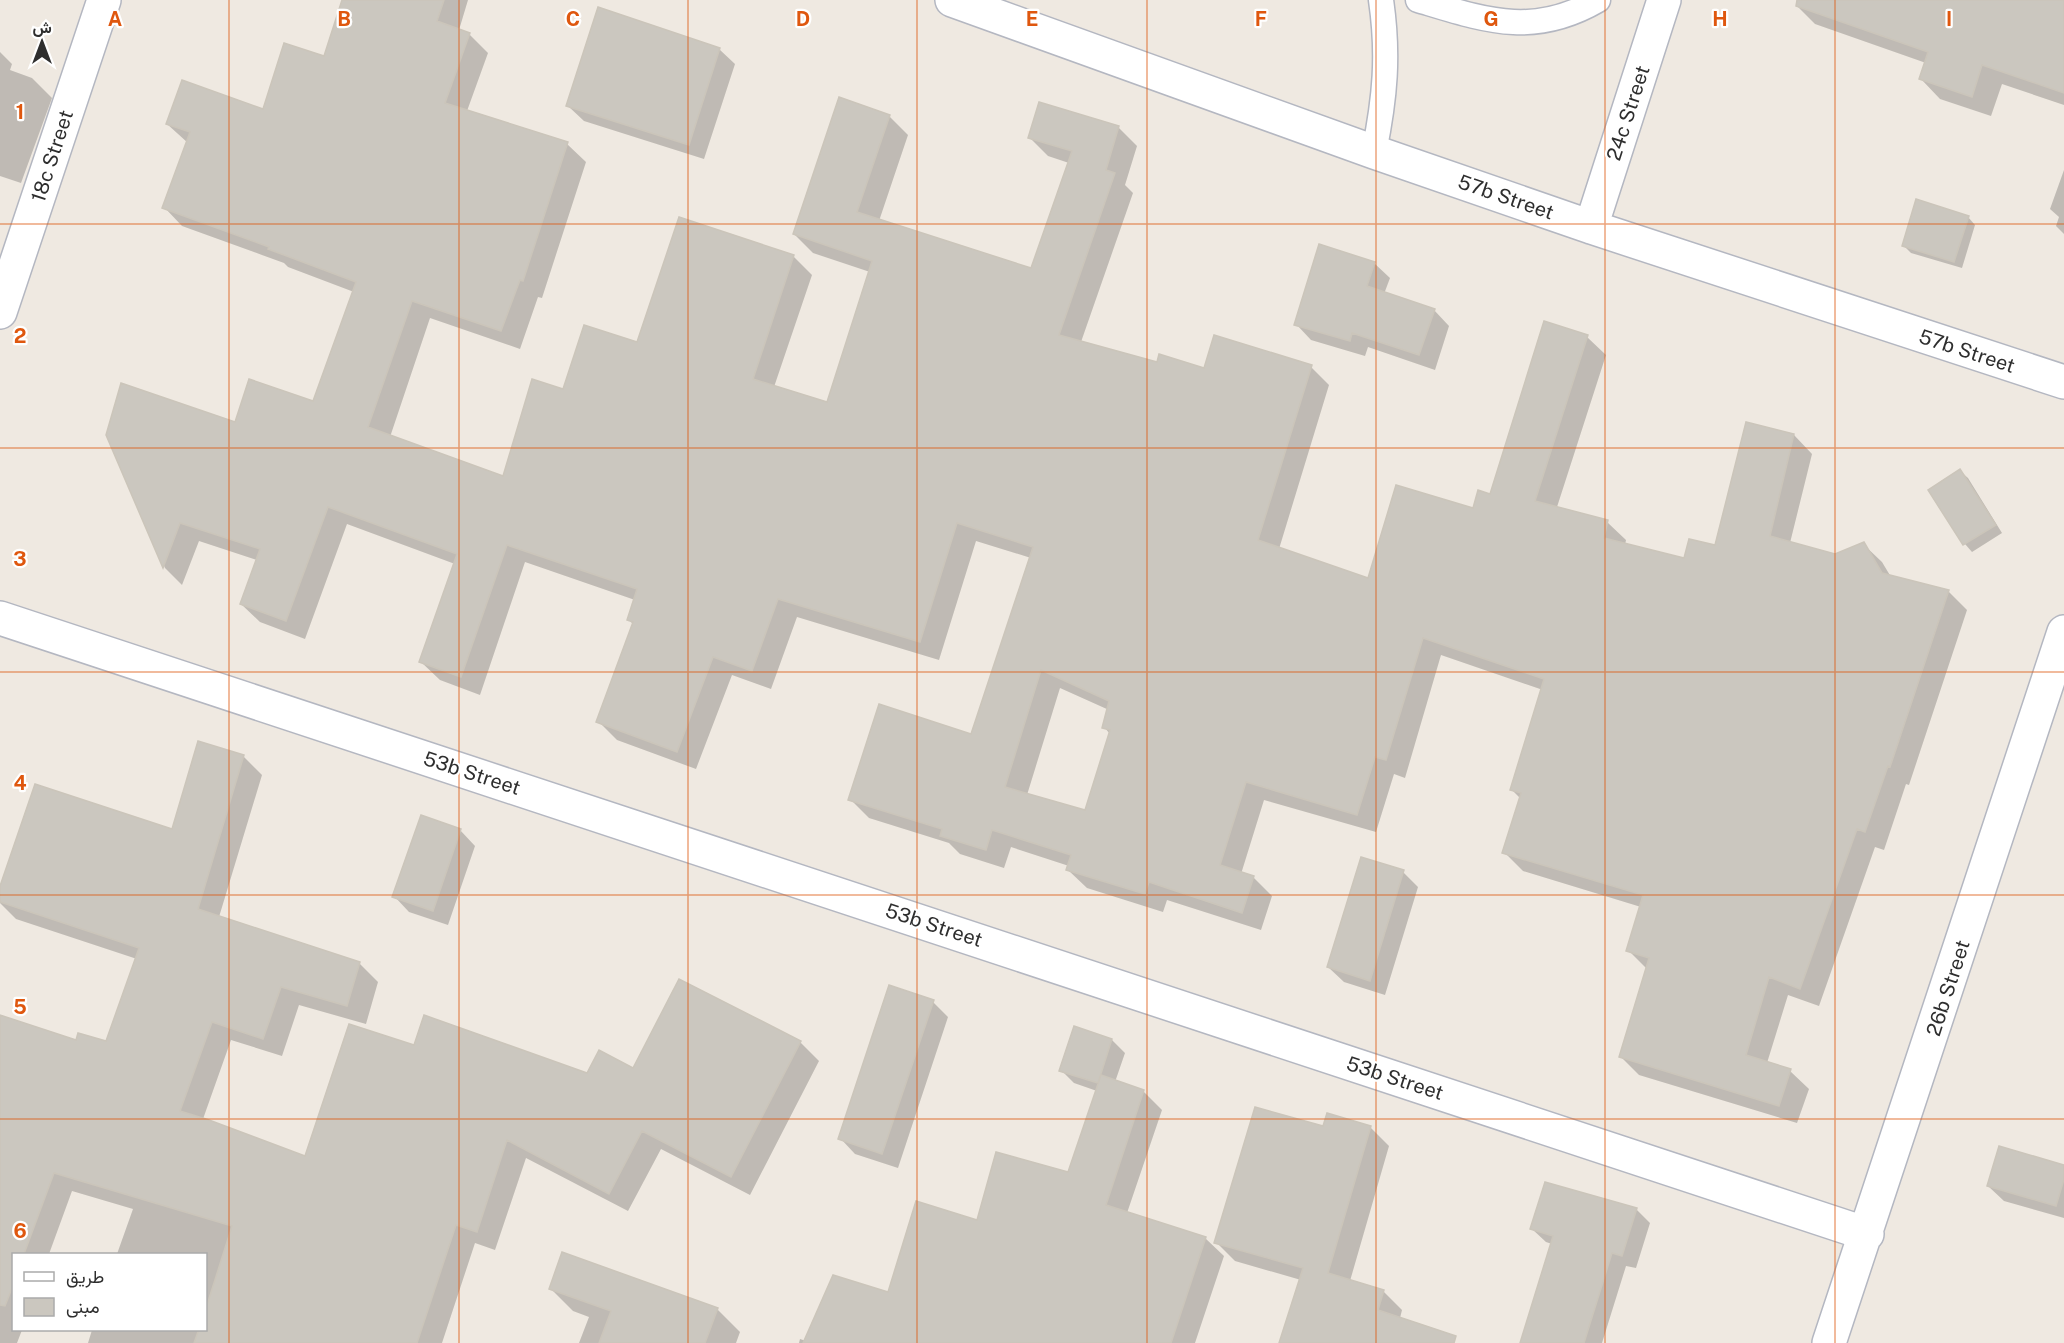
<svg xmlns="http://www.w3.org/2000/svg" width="2064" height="1343" font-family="'Public Sans',Vazirmatn,sans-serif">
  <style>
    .shadow { fill: #0003; fill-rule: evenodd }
    .building { fill: #cbc7bf; stroke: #cbc5ba; stroke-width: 1.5; fill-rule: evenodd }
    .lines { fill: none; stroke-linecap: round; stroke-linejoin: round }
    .lane-casing { stroke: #b4b7c1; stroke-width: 27 }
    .street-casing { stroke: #b4b7c1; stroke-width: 36 }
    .lane { stroke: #fff; stroke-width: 24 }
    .street { stroke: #fff; stroke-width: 33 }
    .grid { fill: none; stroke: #df570e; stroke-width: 1.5; stroke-opacity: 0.55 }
    .labels { text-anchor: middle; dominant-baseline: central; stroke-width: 4.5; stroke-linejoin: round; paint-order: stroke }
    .street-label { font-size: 20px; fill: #2e2e2e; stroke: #fff }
    .grid-label { font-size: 20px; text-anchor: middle; font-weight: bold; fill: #df570e; stroke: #fff; stroke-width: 4.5; stroke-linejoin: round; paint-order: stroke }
  </style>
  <rect width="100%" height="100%" fill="#efe9e1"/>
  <path class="shadow" d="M 343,0 L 468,0 L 459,30 L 469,34 L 488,53 L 467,111 L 567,144 L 586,162 L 542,298 L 538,297 L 520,349 L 430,318 L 390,437 L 504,477 L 564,391 L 638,344 L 793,256 L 812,275 L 774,387 L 828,404 L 870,272 L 813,253 L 794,234 L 889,116 L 908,135 L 879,221 L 1032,270 L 1069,163 L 1048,156 L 1030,138 L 1118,127 L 1137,146 L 1125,185 L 1133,193 L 1081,342 L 1158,364 L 1206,370 L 1311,367 L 1329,385 L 1279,549 L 1369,580 L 1474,510 L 1491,496 L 1587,337 L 1606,355 L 1557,507 L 1607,522 L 1626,540 L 1625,545 L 1685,560 L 1717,547 L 1794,435 L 1812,454 L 1790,543 L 1836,556 L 1863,544 L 1882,562 L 1891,577 L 1948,591 L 1967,610 L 1909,785 L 1906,784 L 1884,850 L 1875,847 L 1819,1006 L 1788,995 L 1767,1063 L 1790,1071 L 1809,1089 L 1797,1123 L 1639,1075 L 1620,1056 L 1647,969 L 1628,950 L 1641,907 L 1523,871 L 1504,852 L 1521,799 L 1512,790 L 1543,690 L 1441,655 L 1405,778 L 1394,774 L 1376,832 L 1264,800 L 1241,874 L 1253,877 L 1272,896 L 1261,930 L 1167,900 L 1163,912 L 1087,888 L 1068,870 L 1069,866 L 1011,847 L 1004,868 L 960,854 L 949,843 L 869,818 L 850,799 L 972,736 L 1031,558 L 976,541 L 939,660 L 797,617 L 771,689 L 732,675 L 696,769 L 617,740 L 598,721 L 634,625 L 628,619 L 635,600 L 525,562 L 480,695 L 440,680 L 421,662 L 455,564 L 347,524 L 305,639 L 260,622 L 241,604 L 257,560 L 199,541 L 182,585 L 165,568 L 108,435 L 236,423 L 314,403 L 354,292 L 288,267 L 284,263 L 182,226 L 164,207 L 188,143 L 167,124 L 264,111 L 325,58 ZM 1060,688 L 1109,710 L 1104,727 L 1110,734 L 1086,812 L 1027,795 Z
    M 1797,0 L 2064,0 L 2064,105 L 2002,84 L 1991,116 L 1940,99 L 1921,79 L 1926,63 L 1815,24 L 1796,5 Z
    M 719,49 L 735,64 L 704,159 L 584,121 L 568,106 Z
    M 0,52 L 12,64 L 10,70 L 32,78 L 52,98 L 21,183 L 0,176 Z
    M 2064,170 L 2064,234 L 2056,226 L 2059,217 L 2050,209 Z
    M 1968,217 L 1975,225 L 1962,268 L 1911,253 L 1903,245 Z
    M 1374,263 L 1390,278 L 1384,294 L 1434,310 L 1449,326 L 1435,370 L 1368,347 L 1365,356 L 1311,340 L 1296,324 Z
    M 1960,471 L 1968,478 L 2002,533 L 1972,552 L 1965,544 L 1930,490 Z
    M 243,756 L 262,775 L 219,917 L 359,963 L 378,982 L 366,1024 L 299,1005 L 282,1056 L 231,1040 L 203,1119 L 306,1158 L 415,1047 L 588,1074 L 634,1070 L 800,1042 L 819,1061 L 750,1195 L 661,1149 L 628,1211 L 526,1158 L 495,1250 L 475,1243 L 442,1343 L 88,1343 L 92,1330 L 206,1330 L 206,1254 L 117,1254 L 133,1209 L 72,1191 L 49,1254 L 14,1254 L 14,1330 L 22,1330 L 17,1343 L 0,1343 L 0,1016 L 77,1042 L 107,1043 L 137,959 L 16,919 L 0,903 L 0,891 L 173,831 Z
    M 460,830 L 475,846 L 448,925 L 409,912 L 394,896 Z
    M 1403,872 L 1418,887 L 1385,995 L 1344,982 L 1328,967 Z
    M 933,1002 L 948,1017 L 898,1168 L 855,1154 L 840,1138 Z
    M 1112,1040 L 1125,1053 L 1115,1082 L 1143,1091 L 1162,1110 L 1127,1213 L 1205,1238 L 1224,1256 L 1195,1343 L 799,1343 L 800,1339 L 806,1341 L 889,1294 L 978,1222 L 1069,1174 L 1097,1091 L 1074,1083 L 1061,1070 Z
    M 1370,1127 L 1389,1146 L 1350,1281 L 1383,1291 L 1402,1310 L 1400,1318 L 1422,1343 L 1281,1343 L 1301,1280 L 1235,1261 L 1216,1242 L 1324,1128 Z
    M 2064,1167 L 2064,1218 L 2004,1201 L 1988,1186 Z
    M 1636,1209 L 1650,1223 L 1636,1268 L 1626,1266 L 1602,1343 L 1521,1343 L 1552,1244 L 1546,1242 L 1532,1229 Z
    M 551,1289 L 717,1309 L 740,1332 L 736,1343 L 579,1343 L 589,1317 L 573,1311 Z"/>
  <path class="building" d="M 342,0 L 444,0 L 437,21 L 470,33 L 445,103 L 568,142 L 523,281 L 520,280 L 501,331 L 412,301 L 368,427 L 503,476 L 532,379 L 563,389 L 584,325 L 637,342 L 679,217 L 794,255 L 753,379 L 827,402 L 872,261 L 793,234 L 839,97 L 890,115 L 857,212 L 1031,268 L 1072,151 L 1028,138 L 1039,102 L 1119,126 L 1106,170 L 1115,173 L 1059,335 L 1157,362 L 1159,354 L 1204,368 L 1214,335 L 1312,365 L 1258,540 L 1368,578 L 1396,485 L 1473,508 L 1478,490 L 1490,494 L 1544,321 L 1588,335 L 1535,501 L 1608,520 L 1604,538 L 1684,558 L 1689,539 L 1715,545 L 1746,422 L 1794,434 L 1770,536 L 1835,554 L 1864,542 L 1882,573 L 1949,590 L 1890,767 L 1888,766 L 1865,832 L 1857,829 L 1800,989 L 1769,977 L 1746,1055 L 1791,1069 L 1779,1106 L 1619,1057 L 1649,958 L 1626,951 L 1643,895 L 1502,853 L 1521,793 L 1510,790 L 1544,679 L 1423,638 L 1386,760 L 1375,757 L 1357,815 L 1246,782 L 1220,865 L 1254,876 L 1242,913 L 1149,882 L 1145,894 L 1066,870 L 1071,855 L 992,830 L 986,850 L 940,836 L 942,829 L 848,800 L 879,704 L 971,734 L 1033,547 L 957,523 L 920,642 L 778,599 L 752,671 L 713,657 L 677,752 L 596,722 L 633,622 L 627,620 L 637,589 L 507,545 L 461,677 L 419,662 L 457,554 L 328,507 L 286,621 L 240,604 L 260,549 L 180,523 L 163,568 L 106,435 L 121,383 L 235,422 L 249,379 L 313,401 L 356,282 L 268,249 L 269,247 L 162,208 L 190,132 L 166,124 L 182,80 L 263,109 L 284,43 L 324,56 ZM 1041,670 L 1109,701 L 1102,728 L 1110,730 L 1085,810 L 1005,787 Z
    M 1797,0 L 2064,0 L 2064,93 L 1982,65 L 1972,97 L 1919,79 L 1928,52 L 1796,6 Z
    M 598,7 L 720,48 L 689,145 L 566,106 Z
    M 1916,199 L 1969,216 L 1954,262 L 1902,246 Z
    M 1319,244 L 1375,262 L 1367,286 L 1435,309 L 1419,355 L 1352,333 L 1350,341 L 1294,325 Z
    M 1960,469 L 1996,525 L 1963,545 L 1928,490 Z
    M 198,741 L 244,755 L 198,909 L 360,962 L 347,1006 L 281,987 L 263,1039 L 212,1022 L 180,1111 L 209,1120 L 305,1156 L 349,1024 L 414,1045 L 424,1015 L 587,1073 L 599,1050 L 633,1068 L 679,979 L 801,1041 L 731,1177 L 642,1131 L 609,1194 L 507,1140 L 477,1232 L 456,1225 L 417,1343 L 194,1343 L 199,1329 L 206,1329 L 206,1308 L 232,1226 L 54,1173 L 24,1254 L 14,1254 L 14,1283 L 5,1306 L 0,1305 L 0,1015 L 76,1040 L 78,1033 L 106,1041 L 139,948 L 0,902 L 0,886 L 35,784 L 172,829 Z
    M 421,815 L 461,829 L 433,911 L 392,897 Z
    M 1361,857 L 1404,870 L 1370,981 L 1327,967 Z
    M 889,985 L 934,1000 L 882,1154 L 838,1139 Z
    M 1074,1026 L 1112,1039 L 1098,1083 L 1059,1071 Z
    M 1101,1075 L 1144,1090 L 1106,1205 L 1206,1237 L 1171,1343 L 803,1343 L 833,1275 L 888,1292 L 916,1201 L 977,1220 L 996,1152 L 1068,1172 Z
    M 1255,1107 L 1323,1126 L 1327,1113 L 1371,1126 L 1328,1273 L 1384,1290 L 1378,1310 L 1456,1336 L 1454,1343 L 1279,1343 L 1303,1268 L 1214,1243 Z
    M 1999,1146 L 2064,1165 L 2064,1179 L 2056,1206 L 1987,1186 Z
    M 1545,1182 L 1637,1208 L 1622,1256 L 1612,1253 L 1584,1343 L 1520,1343 L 1553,1236 L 1530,1229 Z
    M 562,1252 L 718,1308 L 705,1343 L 599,1343 L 611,1311 L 549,1289 Z"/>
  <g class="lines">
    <g class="lane-casing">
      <path id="lane" d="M 1418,0 C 1485,20 1533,38 1598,0
        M 1374,152 C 1385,98 1389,55 1381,0"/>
    </g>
    <g class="street-casing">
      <path id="street" d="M 952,0 L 1374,152 L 1591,227 L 2064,382
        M 1591,227 L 1664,0
        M 0,312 L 104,0
        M 0,618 L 1867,1234
        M 1829,1343 L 2064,632"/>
    </g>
    <use href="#lane" class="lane"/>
    <use href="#street" class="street"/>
  </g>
  <path class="grid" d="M 229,0 L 229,1343M 459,0 L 459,1343M 688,0 L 688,1343M 917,0 L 917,1343M 1147,0 L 1147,1343M 1376,0 L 1376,1343M 1605,0 L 1605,1343M 1835,0 L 1835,1343M 0,224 L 2064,224M 0,448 L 2064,448M 0,672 L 2064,672M 0,895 L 2064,895M 0,1119 L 2064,1119"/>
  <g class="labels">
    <g class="street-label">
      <text transform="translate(1628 113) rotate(-72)">24c Street</text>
      <text transform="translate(52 156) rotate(-72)">18c Street</text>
      <text transform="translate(1506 197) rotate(19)">57b Street</text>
      <text transform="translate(1967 351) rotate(18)">57b Street</text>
      <text transform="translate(472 773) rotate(18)">53b Street</text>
      <text transform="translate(934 925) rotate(18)">53b Street</text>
      <text transform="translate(1948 988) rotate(-72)">26b Street</text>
      <text transform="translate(1395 1078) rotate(18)">53b Street</text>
    </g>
  </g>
  <g class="grid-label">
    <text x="115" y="26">A</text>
    <text x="344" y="26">B</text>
    <text x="573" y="26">C</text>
    <text x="803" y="26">D</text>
    <text x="1032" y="26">E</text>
    <text x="1261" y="26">F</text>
    <text x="1491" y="26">G</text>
    <text x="1720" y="26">H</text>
    <text x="1949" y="26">I</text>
    <text x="20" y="119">1</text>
    <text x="20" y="343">2</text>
    <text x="20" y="566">3</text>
    <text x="20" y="790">4</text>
    <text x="20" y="1014">5</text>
    <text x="20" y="1238">6</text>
  </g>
  <rect x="12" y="1253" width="195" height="78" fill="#ffffff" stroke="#ababab" stroke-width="1.5"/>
  <rect x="24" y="1272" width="30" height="9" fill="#ffffff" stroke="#ababab" stroke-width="1.5"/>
  <text x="66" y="1283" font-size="18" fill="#2e2e2e">طريق</text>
  <rect x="24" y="1298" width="30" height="18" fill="#cbc7bf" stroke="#ababab" stroke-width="1.5"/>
  <text x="66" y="1313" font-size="18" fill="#2e2e2e">مبنى</text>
  <g transform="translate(42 42)" stroke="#ffffff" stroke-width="4.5" paint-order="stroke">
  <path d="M0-4.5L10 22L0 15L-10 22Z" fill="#2e2e2e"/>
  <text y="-9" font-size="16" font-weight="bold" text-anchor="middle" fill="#2e2e2e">ش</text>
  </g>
</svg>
